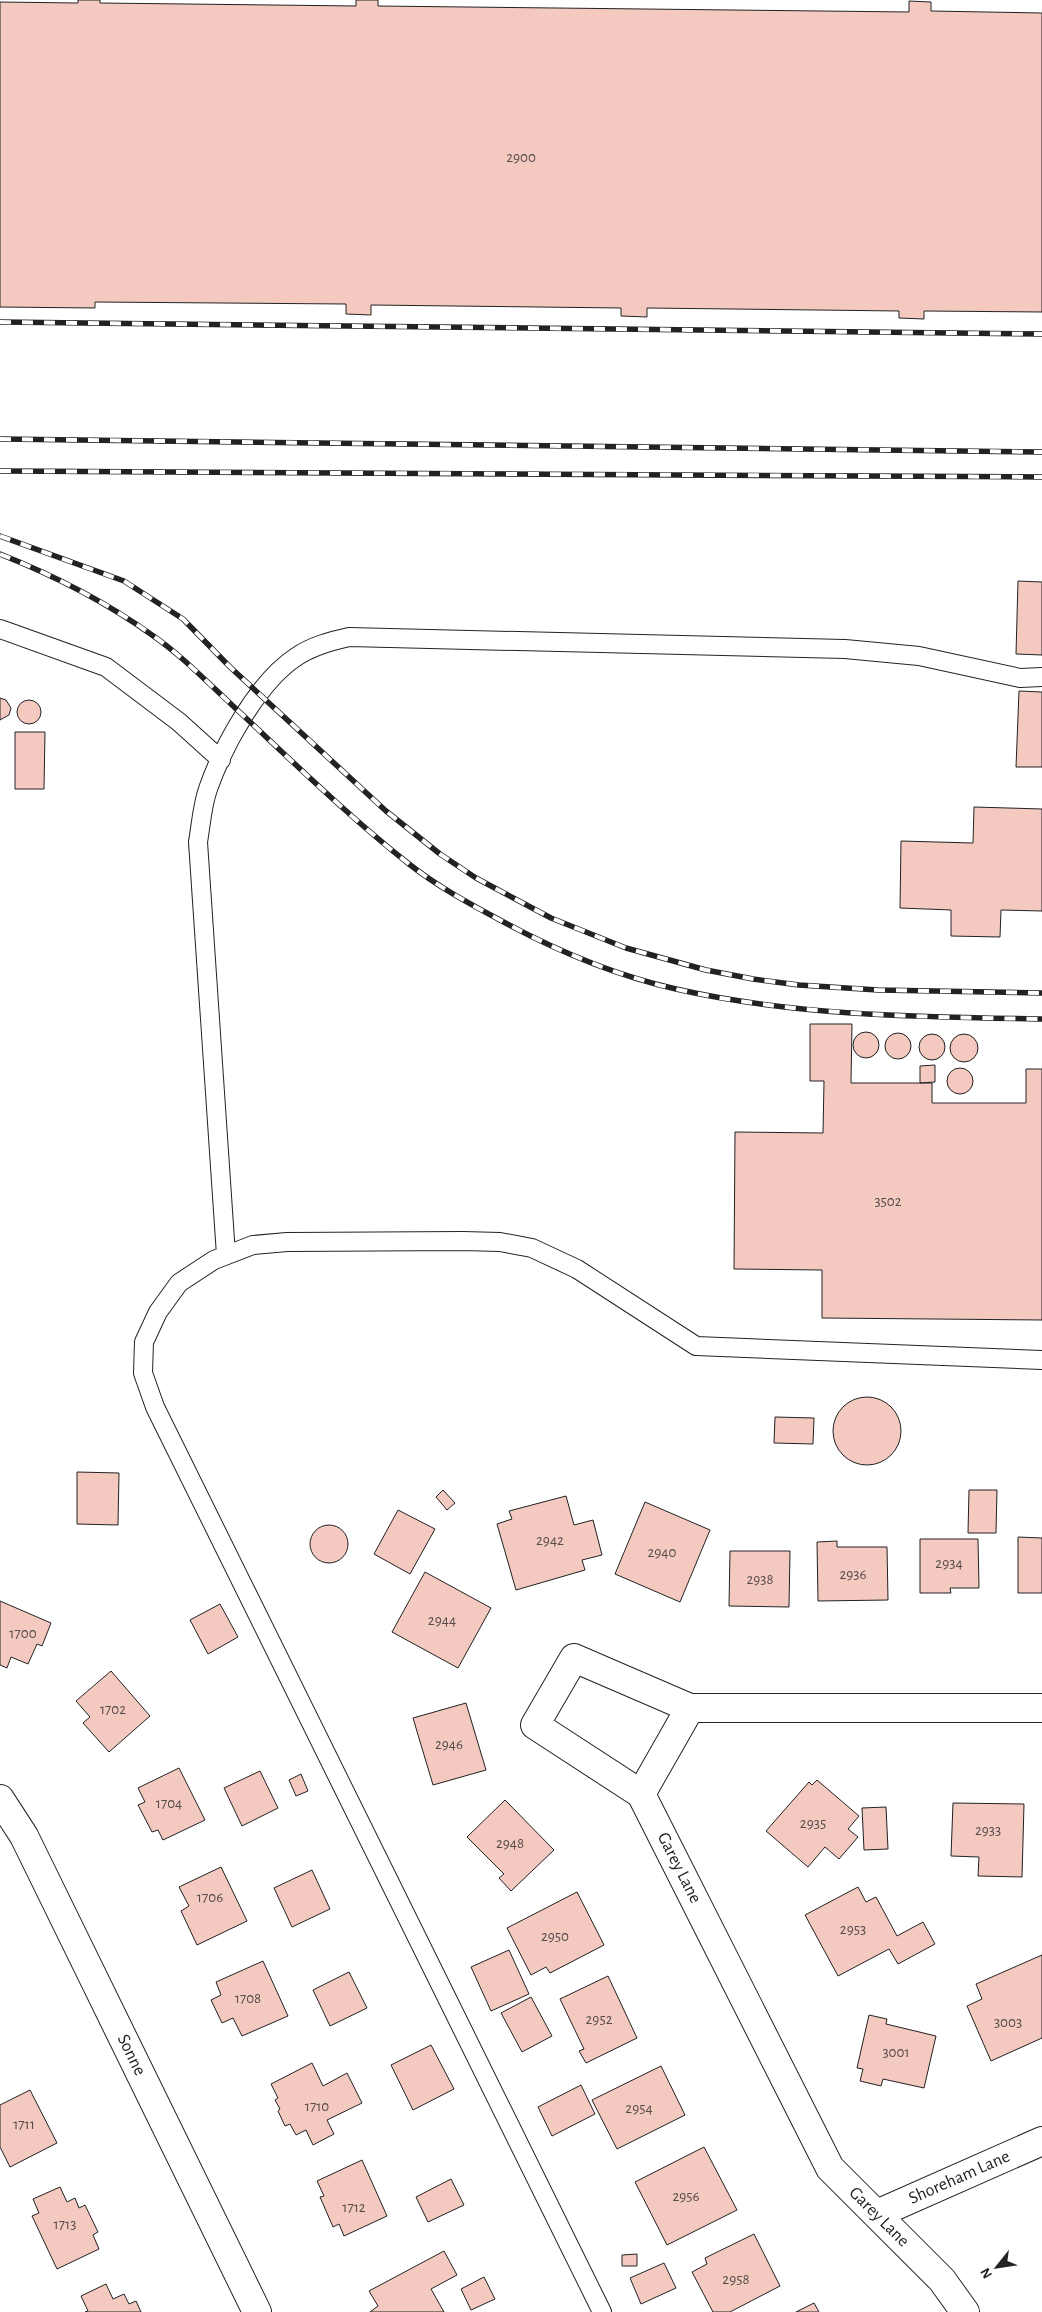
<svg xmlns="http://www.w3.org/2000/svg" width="1042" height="2312" font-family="'Alegreya Sans',sans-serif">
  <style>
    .building { fill: #f3c9c0; stroke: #222 }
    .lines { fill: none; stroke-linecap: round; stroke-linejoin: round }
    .lane-casing { stroke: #222; stroke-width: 20 }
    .street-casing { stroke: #222; stroke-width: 30 }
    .lane { stroke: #fff; stroke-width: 18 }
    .street { stroke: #fff; stroke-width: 28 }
    .rail-casing { stroke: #222; stroke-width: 5.5 }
    .rail { stroke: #fff; stroke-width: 4; stroke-dasharray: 11; stroke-linecap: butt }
    .labels { text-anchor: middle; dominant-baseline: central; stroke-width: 4; stroke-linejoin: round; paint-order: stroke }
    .number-label { font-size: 15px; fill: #564c4a }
    .street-label { font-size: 18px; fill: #222; stroke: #fff }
  </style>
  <rect width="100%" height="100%" fill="#fff"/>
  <path class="building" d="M 78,0 L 100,0 L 100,3 L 356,6 L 356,0 L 378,0 L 378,6 L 909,12 L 909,1 L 931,2 L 931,11 L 1042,13 L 1042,312 L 924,311 L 924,319 L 899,318 L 899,311 L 647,308 L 647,317 L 621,316 L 621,308 L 371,305 L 371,315 L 346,314 L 346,304 L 95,302 L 95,308 L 0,307 L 0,2 L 78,3 Z
    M 1018,581 L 1042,582 L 1042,655 L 1016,654 Z
    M 1019,691 L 1042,692 L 1042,767 L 1016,767 Z
    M 0,698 L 6,700 L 11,708 L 9,715 L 0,720 Z
    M17 712a12 12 0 1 1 24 0a12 12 0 1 1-24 0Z
    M 15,732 L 45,732 L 44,789 L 15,789 Z
    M 974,807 L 1042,809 L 1042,911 L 1001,910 L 1000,937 L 951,936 L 951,910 L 900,908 L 901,841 L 973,843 Z
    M 810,1024 L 852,1024 L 851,1083 L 932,1083 L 932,1103 L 1026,1103 L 1026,1069 L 1042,1069 L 1042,1320 L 822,1318 L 822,1270 L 734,1269 L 735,1132 L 823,1133 L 824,1081 L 810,1081 Z
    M853 1045a13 13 0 1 1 26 0a13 13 0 1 1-26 0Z
    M885 1046a13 13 0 1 1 26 0a13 13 0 1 1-26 0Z
    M919 1047a13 13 0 1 1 26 0a13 13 0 1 1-26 0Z
    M950 1048a14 14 0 1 1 28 0a14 14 0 1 1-28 0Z
    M 935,1065 L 935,1082 L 920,1083 L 920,1066 Z
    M947 1081a13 13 0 1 1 26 0a13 13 0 1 1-26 0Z
    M833 1431a34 34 0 1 1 68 0a34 34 0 1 1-68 0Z
    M 775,1417 L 814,1418 L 813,1444 L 774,1443 Z
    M 77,1472 L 119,1473 L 118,1525 L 77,1524 Z
    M 443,1490 L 455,1503 L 447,1510 L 436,1497 Z
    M 969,1490 L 997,1490 L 996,1533 L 968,1533 Z
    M 566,1496 L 574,1525 L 593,1520 L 602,1555 L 582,1560 L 585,1570 L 516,1590 L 497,1524 L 512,1519 L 509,1511 Z
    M 645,1502 L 710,1530 L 680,1602 L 615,1574 Z
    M 398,1510 L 435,1529 L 410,1574 L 374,1554 Z
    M310 1544a19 19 0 1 1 38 0a19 19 0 1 1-38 0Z
    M 1018,1537 L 1042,1538 L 1042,1593 L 1018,1593 Z
    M 920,1539 L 978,1539 L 979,1588 L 950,1588 L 951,1593 L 920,1593 Z
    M 837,1541 L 837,1547 L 887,1547 L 888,1600 L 818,1601 L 817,1542 Z
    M 730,1551 L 790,1551 L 789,1607 L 729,1606 Z
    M 425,1572 L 491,1608 L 458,1668 L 392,1632 Z
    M 0,1601 L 51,1623 L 42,1646 L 37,1644 L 28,1664 L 11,1657 L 7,1668 L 0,1665 Z
    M 220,1604 L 238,1637 L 208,1654 L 190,1620 Z
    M 111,1671 L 150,1716 L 109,1752 L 83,1723 L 90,1717 L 76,1701 Z
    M 466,1703 L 486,1770 L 433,1785 L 413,1718 Z
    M 179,1768 L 205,1820 L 163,1840 L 158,1830 L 152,1832 L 138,1805 L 145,1802 L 138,1788 Z
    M 260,1771 L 278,1808 L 242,1826 L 224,1788 Z
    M 301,1774 L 308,1791 L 296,1796 L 289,1780 Z
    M 817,1780 L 859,1816 L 848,1829 L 858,1837 L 839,1859 L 825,1847 L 808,1867 L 766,1831 L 809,1782 L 812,1785 Z
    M 505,1800 L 554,1850 L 511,1891 L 499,1878 L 504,1874 L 467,1837 Z
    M 953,1803 L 1024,1804 L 1022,1877 L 978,1876 L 979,1857 L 951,1856 Z
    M 886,1807 L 888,1849 L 864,1850 L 862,1808 Z
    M 221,1867 L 247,1921 L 197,1945 L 181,1911 L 189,1906 L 179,1887 Z
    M 312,1870 L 330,1909 L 292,1927 L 274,1888 Z
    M 858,1887 L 866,1902 L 876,1897 L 897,1936 L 923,1922 L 935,1944 L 898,1964 L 889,1949 L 838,1976 L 805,1915 Z
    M 577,1892 L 604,1945 L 550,1973 L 546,1967 L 531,1975 L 507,1928 Z
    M 509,1950 L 529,1994 L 491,2011 L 471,1967 Z
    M 1042,1955 L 1042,2038 L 991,2061 L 967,2006 L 982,1999 L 976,1984 Z
    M 263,1961 L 288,2016 L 242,2036 L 233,2018 L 222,2023 L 211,2000 L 221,1995 L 216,1982 Z
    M 349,1972 L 367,2008 L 330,2026 L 313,1990 Z
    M 608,1976 L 637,2038 L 586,2063 L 579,2051 L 584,2049 L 560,1999 Z
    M 531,1997 L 552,2036 L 522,2052 L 501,2013 Z
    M 869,2015 L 887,2019 L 886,2024 L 936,2036 L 924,2088 L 883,2079 L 881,2086 L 860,2081 L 863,2069 L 857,2068 Z
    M 431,2045 L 454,2089 L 413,2110 L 391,2065 Z
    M 312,2063 L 323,2086 L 347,2073 L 362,2103 L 327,2120 L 334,2134 L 313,2145 L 306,2130 L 296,2135 L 290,2124 L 285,2126 L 278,2111 L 280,2109 L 275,2100 L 278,2098 L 271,2084 Z
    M 661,2066 L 685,2115 L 617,2149 L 592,2100 Z
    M 581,2085 L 595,2114 L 552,2136 L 538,2107 Z
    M 30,2090 L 57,2143 L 10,2167 L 0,2147 L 0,2105 Z
    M 704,2147 L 737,2210 L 667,2245 L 635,2182 Z
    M 362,2160 L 387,2216 L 344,2236 L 339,2224 L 333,2227 L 320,2197 L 324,2196 L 317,2181 Z
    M 451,2179 L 464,2205 L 428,2222 L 416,2197 Z
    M 60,2187 L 67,2202 L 75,2198 L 79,2208 L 85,2205 L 98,2232 L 93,2235 L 99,2249 L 57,2269 L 32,2216 L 39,2213 L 33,2199 Z
    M 754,2234 L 780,2286 L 730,2312 L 713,2312 L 692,2272 L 707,2264 L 705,2258 Z
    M 444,2251 L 457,2275 L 431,2289 L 444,2312 L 370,2312 L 378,2306 L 369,2291 Z
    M 637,2254 L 637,2266 L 622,2266 L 622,2255 Z
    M 664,2263 L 676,2288 L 641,2304 L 630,2278 Z
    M 484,2277 L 495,2299 L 471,2310 L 461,2289 Z
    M 106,2284 L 113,2299 L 124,2294 L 129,2304 L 136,2301 L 141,2312 L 85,2312 L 88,2311 L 81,2296 Z
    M 814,2303 L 819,2312 L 796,2312 Z"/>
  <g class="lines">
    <g class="lane-casing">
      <path id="lane" d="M 0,629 L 106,667 L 179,722 L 221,760
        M 226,1255 L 198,842 C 201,825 202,806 208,789 C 223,746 258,682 296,657 C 312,646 331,641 349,637 L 845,649 L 919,656 L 1020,678 L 1042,677
        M 602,2312 L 155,1407 L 143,1373 L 144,1342 L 158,1312 L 179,1283 L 214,1260 L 253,1245 L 287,1242 L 463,1241 L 500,1242 L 532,1248 L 577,1269 L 696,1346 L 1042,1360"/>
    </g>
    <g class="street-casing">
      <g id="street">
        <path d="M 641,1794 L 535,1725 L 574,1658 L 690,1708"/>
        <path id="s1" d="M 0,1799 L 24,1836 L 257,2312"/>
        <path id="s2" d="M 877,2214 L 1042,2141"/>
        <path d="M 965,2312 L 942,2280 L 830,2168 L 641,1794 L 690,1708 L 1042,1708"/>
      </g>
    </g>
    <use href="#lane" class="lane"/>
    <use href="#street" class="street"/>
    <g class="rail-casing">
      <path id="rail" d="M 0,322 L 1042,334
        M 0,439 L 1042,452
        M 0,471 L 1042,477
        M 0,536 L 124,581 L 183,619 L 230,667 L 386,811 L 440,854 L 476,878 L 551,918 L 626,948 L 706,970 L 753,979 L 799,985 L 878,990 L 1042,993
        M 0,554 C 53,575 106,602 152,635 C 181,655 206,681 232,705 C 290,759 347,815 409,864 C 437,886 468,903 500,920 C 555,950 614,975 676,989 C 796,1016 919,1017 1042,1019"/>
    </g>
    <use href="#rail" class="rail"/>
  </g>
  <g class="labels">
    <g class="number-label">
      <text x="521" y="157">2900</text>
      <text x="888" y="1201">3502</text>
      <text x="550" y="1540">2942</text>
      <text x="662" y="1552">2940</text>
      <text x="949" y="1563">2934</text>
      <text x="853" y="1574">2936</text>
      <text x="760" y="1579">2938</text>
      <text x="442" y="1620">2944</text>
      <text x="23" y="1633">1700</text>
      <text x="113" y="1709">1702</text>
      <text x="449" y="1744">2946</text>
      <text x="169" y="1803">1704</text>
      <text x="813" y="1823">2935</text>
      <text x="988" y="1830">2933</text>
      <text x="510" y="1843">2948</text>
      <text x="210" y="1897">1706</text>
      <text x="853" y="1929">2953</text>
      <text x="555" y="1936">2950</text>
      <text x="248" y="1998">1708</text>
      <text x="599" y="2019">2952</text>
      <text x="1008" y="2022">3003</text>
      <text x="896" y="2052">3001</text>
      <text x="317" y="2106">1710</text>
      <text x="639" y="2108">2954</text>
      <text x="24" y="2124">1711</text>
      <text x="686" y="2196">2956</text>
      <text x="354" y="2207">1712</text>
      <text x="65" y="2224">1713</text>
      <text x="736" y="2279">2958</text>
    </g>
    <g class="street-label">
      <text transform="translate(679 1868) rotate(63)">Garey Lane</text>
      <text stroke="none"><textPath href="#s1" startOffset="288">Sonne</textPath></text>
      <text stroke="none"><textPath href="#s2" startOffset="90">Shoreham Lane</textPath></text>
      <text transform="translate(879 2217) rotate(45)">Garey Lane</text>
    </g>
  </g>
  <g transform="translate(997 2267) rotate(240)" stroke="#ffffff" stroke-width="4" paint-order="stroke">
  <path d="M0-4L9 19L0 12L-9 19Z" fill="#222222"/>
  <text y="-8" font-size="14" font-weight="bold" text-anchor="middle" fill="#222222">N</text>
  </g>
</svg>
